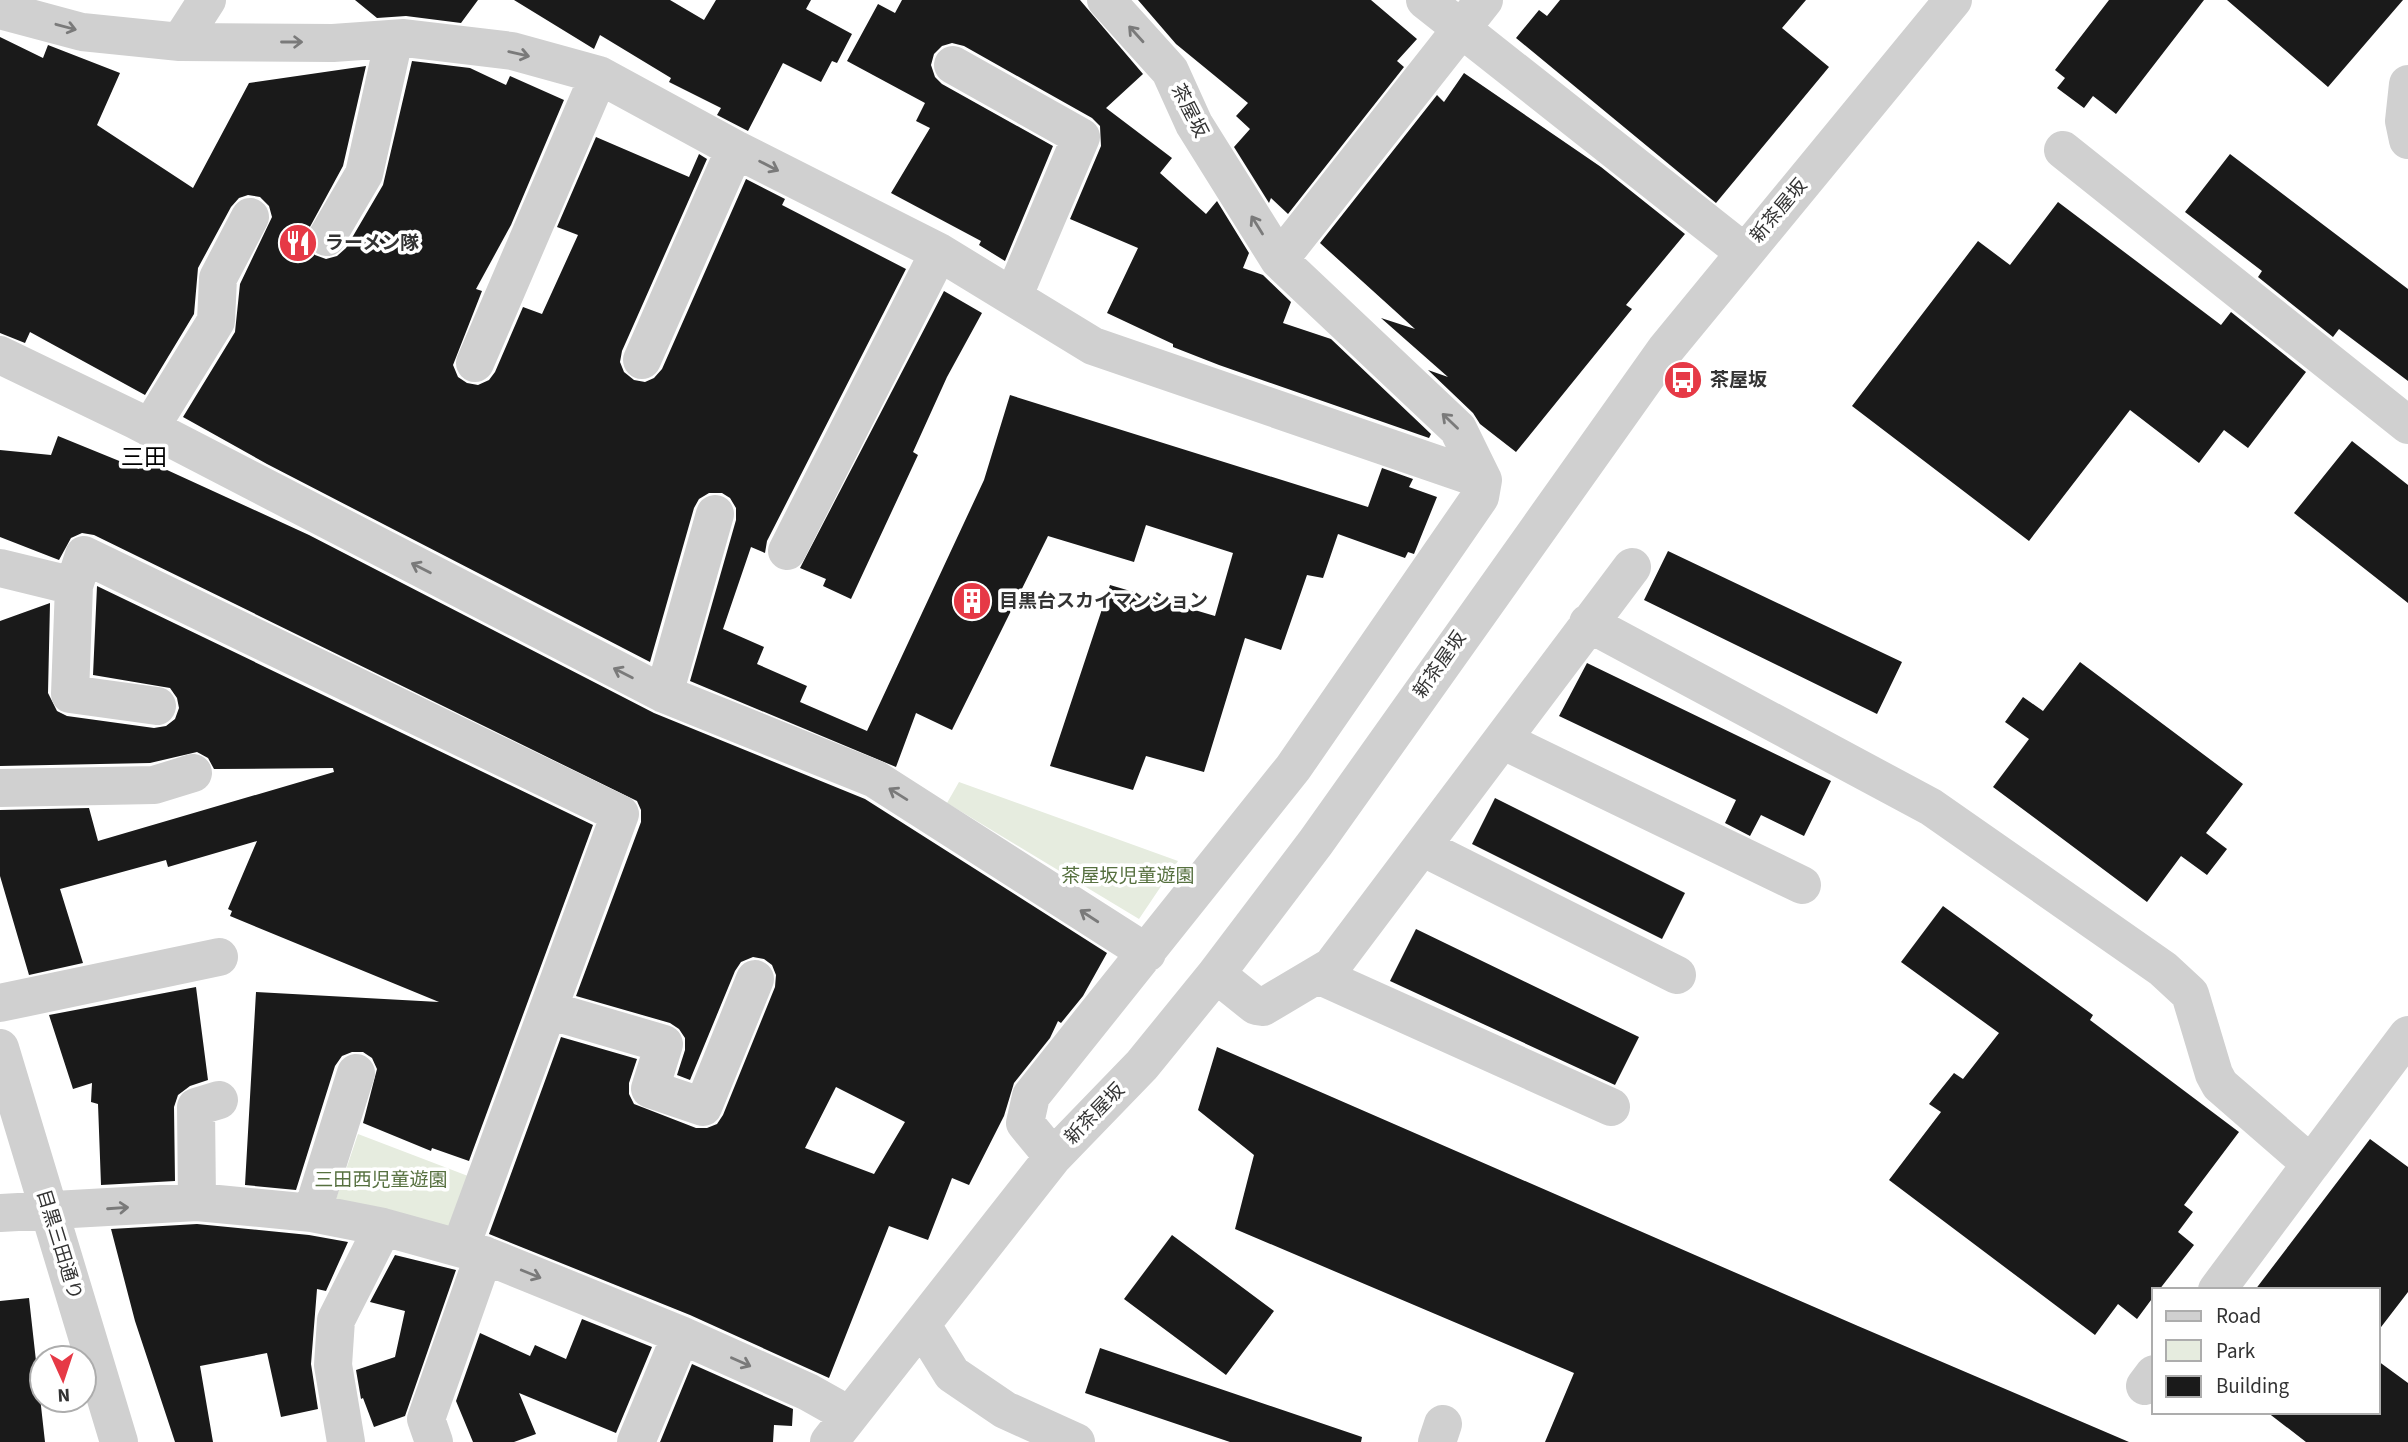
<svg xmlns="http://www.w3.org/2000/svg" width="2408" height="1442" font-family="'Source Sans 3','Noto Sans JP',sans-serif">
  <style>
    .green { fill: #e6ecdf }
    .building { fill: #1a1a1a; fill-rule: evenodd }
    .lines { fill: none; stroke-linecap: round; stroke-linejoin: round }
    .minor { stroke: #d0d0d0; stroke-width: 38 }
    .oneway { stroke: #7a7a7a }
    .labels { text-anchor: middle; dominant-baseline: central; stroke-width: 7; stroke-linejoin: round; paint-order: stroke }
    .street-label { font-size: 19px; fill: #333; stroke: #fff }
    .poi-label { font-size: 19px; font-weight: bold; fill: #333; stroke: #fff; text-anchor: start }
    .park-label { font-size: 19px; fill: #56703f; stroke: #fff }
    .quarter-label { font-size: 23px; fill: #000; stroke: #fff }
  </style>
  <rect width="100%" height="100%" fill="#fff"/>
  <path class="green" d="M 959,782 L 1178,861 L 1139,919 L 947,803 Z
    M 358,1134 L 468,1176 L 451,1232 L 334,1205 Z"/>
  <path class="building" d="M 355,0 L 478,0 L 461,23 L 406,16 L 377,18 Z
    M 514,0 L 670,0 L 704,20 L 716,0 L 811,0 L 806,9 L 852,34 L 837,63 L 832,61 L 821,82 L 783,63 L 748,131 L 717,115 L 721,108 L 669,82 L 671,78 L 600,35 L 594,49 Z
    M 902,0 L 1080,0 L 1143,74 L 1106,108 L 1172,158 L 1160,173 L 1206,214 L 1217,201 L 1249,253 L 1243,268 L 1263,275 L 1291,302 L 1283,323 L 1331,339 L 1431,434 L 1429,438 L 1219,365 L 1173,347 L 1173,344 L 1107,313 L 1138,248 L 1070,219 L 1101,146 L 1100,126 L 1092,118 L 964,46 L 952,43 L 942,46 L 934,54 L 931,65 L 935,77 L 942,84 L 1053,146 L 1005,261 L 979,245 L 981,241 L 891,193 L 930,128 L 916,121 L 925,103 L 847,61 L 878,4 L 895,13 Z
    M 1138,0 L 1371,0 L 1417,39 L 1397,61 L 1404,67 L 1288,214 L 1271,198 L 1269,203 L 1234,147 L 1250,129 L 1236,116 L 1248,103 L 1176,44 Z
    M 1560,0 L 1806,0 L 1782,28 L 1829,67 L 1716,203 L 1516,38 L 1539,10 L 1547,16 Z
    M 2109,0 L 2204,0 L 2116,114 L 2093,96 L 2084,108 L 2057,88 L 2065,78 L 2055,70 Z
    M 2227,0 L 2403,0 L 2328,87 Z
    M 0,37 L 43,58 L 48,45 L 120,73 L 97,125 L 193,188 L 249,83 L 366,66 L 343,166 L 305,236 L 308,248 L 315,255 L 326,259 L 337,256 L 346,248 L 383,185 L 412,61 L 470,68 L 506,85 L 510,76 L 564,100 L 511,225 L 476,289 L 482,291 L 453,365 L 458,377 L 467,383 L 478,385 L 489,380 L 495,372 L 523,307 L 542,314 L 578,235 L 557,227 L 596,137 L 689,177 L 699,154 L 707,159 L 622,351 L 620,362 L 624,372 L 634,380 L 645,382 L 654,378 L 662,369 L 746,179 L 785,199 L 782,205 L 906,269 L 767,541 L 765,553 L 751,547 L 723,629 L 764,647 L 757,664 L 807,686 L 800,702 L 867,731 L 984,480 L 1010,395 L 1368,507 L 1382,468 L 1413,479 L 1409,487 L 1437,497 L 1414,554 L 1408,552 L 1405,558 L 1338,534 L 1323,578 L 1307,575 L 1281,650 L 1245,638 L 1204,772 L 1146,756 L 1133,790 L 1050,766 L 1110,585 L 1215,616 L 1233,553 L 1146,525 L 1134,562 L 1048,536 L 952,730 L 916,713 L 896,767 L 690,681 L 736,520 L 736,508 L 730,498 L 722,493 L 709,493 L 699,499 L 694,508 L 650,662 L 267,464 L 183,417 L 235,332 L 240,284 L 272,217 L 269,206 L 260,197 L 248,195 L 239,198 L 231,207 L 198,268 L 194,314 L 145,395 L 30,332 L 25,343 L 0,333 Z
    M 1464,73 L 1601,167 L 1685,234 L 1626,305 L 1632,309 L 1516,452 L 1480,424 L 1473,413 L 1428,370 L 1448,377 L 1381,318 L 1415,329 L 1320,243 L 1437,95 L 1444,102 Z
    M 2230,154 L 2408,289 L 2408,381 L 2339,329 L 2333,337 L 2258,277 L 2262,271 L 2185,212 Z
    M 2058,202 L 2221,325 L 2231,312 L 2306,372 L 2248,448 L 2224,430 L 2199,463 L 2130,410 L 2029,541 L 1852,406 L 1978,241 L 2010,265 Z
    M 944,291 L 982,313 L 947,377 L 913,452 L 918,455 L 851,599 L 823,586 L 826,579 L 800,568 Z
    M 58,436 L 139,469 L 143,459 L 309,535 L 654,713 L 865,799 L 1107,953 L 1083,996 L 1061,1023 L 1058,1021 L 1050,1038 L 1014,1083 L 1004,1116 L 969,1185 L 952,1178 L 928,1240 L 889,1226 L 829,1378 L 690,1315 L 489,1234 L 561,1037 L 637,1059 L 629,1083 L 629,1094 L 634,1104 L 696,1128 L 707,1128 L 717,1124 L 723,1115 L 775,987 L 776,975 L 772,965 L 764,959 L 753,957 L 741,962 L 735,971 L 690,1080 L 677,1075 L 685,1050 L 685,1038 L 679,1029 L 670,1023 L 576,996 L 641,822 L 641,810 L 637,801 L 94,535 L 82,533 L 71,538 L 59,560 L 0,537 L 0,450 L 51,455 ZM 836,1087 L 905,1122 L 874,1174 L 805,1148 Z
    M 2352,441 L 2408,485 L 2408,603 L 2294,513 Z
    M 1668,551 L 1902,662 L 1877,714 L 1644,600 Z
    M 97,586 L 593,825 L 469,1161 L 432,1148 L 431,1151 L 363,1123 L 377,1069 L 372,1058 L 363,1052 L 352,1052 L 342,1056 L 335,1066 L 296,1190 L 245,1185 L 256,992 L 439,1002 L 230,916 L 232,911 L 228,909 L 257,841 L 168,867 L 166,860 L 60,889 L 83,963 L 29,975 L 0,876 L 0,810 L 89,808 L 98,841 L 334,772 L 333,768 L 214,769 L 208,758 L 197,752 L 150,763 L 0,766 L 0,621 L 50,603 L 48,693 L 57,711 L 67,716 L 154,728 L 166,726 L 175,719 L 179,708 L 177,698 L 170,688 L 93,675 Z
    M 2080,662 L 2243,784 L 2206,833 L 2227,849 L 2207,875 L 2181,856 L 2147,902 L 1993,787 L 2029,739 L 2005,722 L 2023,697 L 2043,711 Z
    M 1587,663 L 1831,781 L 1804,836 L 1761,815 L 1750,836 L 1725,823 L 1736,800 L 1559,716 Z
    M 1495,798 L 1685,893 L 1662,939 L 1472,844 Z
    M 1943,906 L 2093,1015 L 2090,1020 L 2239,1132 L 2184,1205 L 2193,1212 L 2178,1232 L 2194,1245 L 2159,1290 L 2154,1290 L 2154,1296 L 2137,1319 L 2118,1304 L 2095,1335 L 1889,1180 L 1941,1112 L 1929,1104 L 1954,1073 L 1963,1079 L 1999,1033 L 1901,962 Z
    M 1416,929 L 1639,1037 L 1615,1085 L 1390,981 Z
    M 196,987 L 208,1080 L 190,1086 L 178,1095 L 174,1107 L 175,1181 L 101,1185 L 98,1104 L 91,1102 L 92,1083 L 73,1089 L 49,1015 Z
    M 1217,1047 L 1858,1326 L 2129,1442 L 1545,1442 L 1574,1373 L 1235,1229 L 1254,1155 L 1198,1110 Z
    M 2370,1139 L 2408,1167 L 2408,1292 L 2378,1331 L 2378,1290 L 2255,1290 Z
    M 197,1224 L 309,1235 L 348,1242 L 326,1291 L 317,1289 L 311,1364 L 318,1409 L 281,1417 L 267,1353 L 200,1366 L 213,1442 L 175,1442 L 135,1321 L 111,1229 Z
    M 1172,1235 L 1274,1311 L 1226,1375 L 1124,1299 Z
    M 395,1255 L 456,1270 L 405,1416 L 374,1427 L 363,1398 L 361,1399 L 356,1370 L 395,1357 L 405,1311 L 370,1302 Z
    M 29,1298 L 45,1442 L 0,1442 L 0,1301 Z
    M 582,1319 L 652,1347 L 616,1433 L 519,1393 L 536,1434 L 514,1442 L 473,1442 L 456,1401 L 480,1333 L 530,1356 L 535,1345 L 566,1359 Z
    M 1100,1348 L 1362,1437 L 1361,1442 L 1230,1442 L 1085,1393 Z
    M 2378,1361 L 2408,1383 L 2408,1442 L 2306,1442 L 2267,1412 L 2378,1412 Z
    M 692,1364 L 793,1409 L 792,1426 L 774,1425 L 773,1442 L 660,1442 Z"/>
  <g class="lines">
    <path class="minor" d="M 1106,0 L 1170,71 L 1194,124 L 1279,260 L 1458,429 L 1483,480
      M 1425,0 L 1745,253
      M 0,10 L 82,32 L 180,42 L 333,43 L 404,38 L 512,51 L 599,75 L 735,149 L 939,252 L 1093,346 L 1483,480
      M 180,42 L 207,0
      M 953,65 L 1081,137 L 1014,295
      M 2408,84 L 2404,121 L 2408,140
      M 2063,150 L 2408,425
      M 327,237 L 364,174 L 394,39
      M 1279,260 L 1484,0
      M 0,355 L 135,420 L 664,694 L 875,779 L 1147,953
      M 642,360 L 735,149
      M 475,363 L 599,75
      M 150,428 L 216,321 L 218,278 L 250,217
      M 787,551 L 939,252
      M 0,568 L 74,586 L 84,555 L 620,814 L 461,1246
      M 74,586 L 70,694 L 157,706
      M 1588,623 L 1931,807 L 2163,969 L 2190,994 L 2214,1074 L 2220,1085 L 2311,1164 L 2408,1035
      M 664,694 L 715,514
      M 1502,740 L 1802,885
      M 0,788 L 154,785 L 193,773
      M 1422,847 L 1677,975
      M 1216,974 L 1256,1006 L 1263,1007 L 1332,966 L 1632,567
      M 1318,975 L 1611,1107
      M 0,1003 L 219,957
      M 548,1010 L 664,1044 L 650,1089 L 703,1107 L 755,979
      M 0,1048 L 119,1442
      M 1053,1157 L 1025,1123 L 1031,1096 L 1293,768 L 1480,497 L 1483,480
      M 197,1202 L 196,1107 L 219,1100
      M 0,1213 L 197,1202 L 312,1213 L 383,1227 L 484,1255 L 681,1335 L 808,1392 L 849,1415
      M 312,1213 L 356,1073
      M 2217,1290 L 2311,1164
      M 923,1327 L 952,1374 L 1005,1410 L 1076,1442
      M 2145,1386 L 2154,1374
      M 346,1442 L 333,1365 L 336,1320 L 383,1227
      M 434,1442 L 426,1419 L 484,1255
      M 636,1442 L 681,1335
      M 829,1442 L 1053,1157 L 1142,1065 L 1216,974 L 1316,842 L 1666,349 L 1953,0
      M 1437,1442 L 1443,1424"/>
  </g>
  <defs><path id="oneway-shaft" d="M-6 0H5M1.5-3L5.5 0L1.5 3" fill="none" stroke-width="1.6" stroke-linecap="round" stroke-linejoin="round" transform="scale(1.75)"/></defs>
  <g class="oneway">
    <use href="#oneway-shaft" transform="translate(66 27) rotate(15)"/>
    <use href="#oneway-shaft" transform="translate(1136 34) rotate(-132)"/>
    <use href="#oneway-shaft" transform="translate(292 42)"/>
    <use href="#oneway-shaft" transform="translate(519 54) rotate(13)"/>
    <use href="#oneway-shaft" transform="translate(769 166) rotate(27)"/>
    <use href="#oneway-shaft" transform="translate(1257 225) rotate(-122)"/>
    <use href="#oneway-shaft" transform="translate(1450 421) rotate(-136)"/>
    <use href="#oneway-shaft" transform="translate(421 568) rotate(-153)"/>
    <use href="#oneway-shaft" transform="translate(623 673) rotate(-153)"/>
    <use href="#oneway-shaft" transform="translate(898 794) rotate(-148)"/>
    <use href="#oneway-shaft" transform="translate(1089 916) rotate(-147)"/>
    <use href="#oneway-shaft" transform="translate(118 1208) rotate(-4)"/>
    <use href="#oneway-shaft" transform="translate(531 1274) rotate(22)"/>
    <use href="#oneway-shaft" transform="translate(741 1362) rotate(24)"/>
  </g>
  <defs>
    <g id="restaurant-disc" transform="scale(2.0125)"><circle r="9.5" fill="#e63946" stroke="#fff"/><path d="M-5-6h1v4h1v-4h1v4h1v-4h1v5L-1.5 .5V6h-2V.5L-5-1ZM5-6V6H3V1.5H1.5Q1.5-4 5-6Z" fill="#fff"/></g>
    <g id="bus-disc" transform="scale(2.0125)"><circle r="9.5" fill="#e63946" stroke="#fff"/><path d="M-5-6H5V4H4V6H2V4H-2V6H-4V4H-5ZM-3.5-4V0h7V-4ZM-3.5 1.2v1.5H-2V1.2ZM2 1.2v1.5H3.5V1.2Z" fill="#fff"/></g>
    <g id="building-disc" transform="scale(2.0125)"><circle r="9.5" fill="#e63946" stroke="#fff"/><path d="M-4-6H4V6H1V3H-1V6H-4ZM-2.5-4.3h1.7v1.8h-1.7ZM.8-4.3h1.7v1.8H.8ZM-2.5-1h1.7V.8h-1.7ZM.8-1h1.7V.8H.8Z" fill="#fff"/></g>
  </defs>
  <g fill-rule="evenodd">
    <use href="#restaurant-disc" x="298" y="243"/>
    <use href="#bus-disc" x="1683" y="380"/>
    <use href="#building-disc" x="972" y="601"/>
  </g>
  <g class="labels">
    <g class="street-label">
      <text transform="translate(1189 111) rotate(63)">茶屋坂</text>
      <text transform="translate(1779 211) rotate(-50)">新茶屋坂</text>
      <text transform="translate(1440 665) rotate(-55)">新茶屋坂</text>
      <text transform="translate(1095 1114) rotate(-46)">新茶屋坂</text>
      <text transform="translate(59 1245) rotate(73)">目黒三田通り</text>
    </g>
    <g class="poi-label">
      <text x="325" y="243">ラーメン隊</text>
      <text x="1710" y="380">茶屋坂</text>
      <text x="999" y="601">目黒台スカイマンション</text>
    </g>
    <g class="park-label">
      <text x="1128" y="876">茶屋坂児童遊園</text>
      <text x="381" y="1180">三田西児童遊園</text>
    </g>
    <g class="quarter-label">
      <text x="144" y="457">三田</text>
    </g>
  </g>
  <rect x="2152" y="1288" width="228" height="126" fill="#ffffff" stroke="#adadad" stroke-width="2"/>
  <rect x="2166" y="1311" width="35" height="10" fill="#d0d0d0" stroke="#adadad" stroke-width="2"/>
  <text x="2216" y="1323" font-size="21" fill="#333333">Road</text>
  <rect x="2166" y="1340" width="35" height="21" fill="#e6ecdf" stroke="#adadad" stroke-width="2"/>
  <text x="2216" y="1358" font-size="21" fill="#333333">Park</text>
  <rect x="2166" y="1376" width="35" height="21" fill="#1a1a1a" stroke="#adadad" stroke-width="2"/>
  <text x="2216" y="1393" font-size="21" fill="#333333">Building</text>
  <g transform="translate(63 1379) rotate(177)"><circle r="33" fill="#ffffff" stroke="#adadad" stroke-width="2"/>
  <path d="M0-5L12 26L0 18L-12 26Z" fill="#e63946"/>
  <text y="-10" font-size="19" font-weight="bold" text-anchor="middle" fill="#333333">N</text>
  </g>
</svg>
